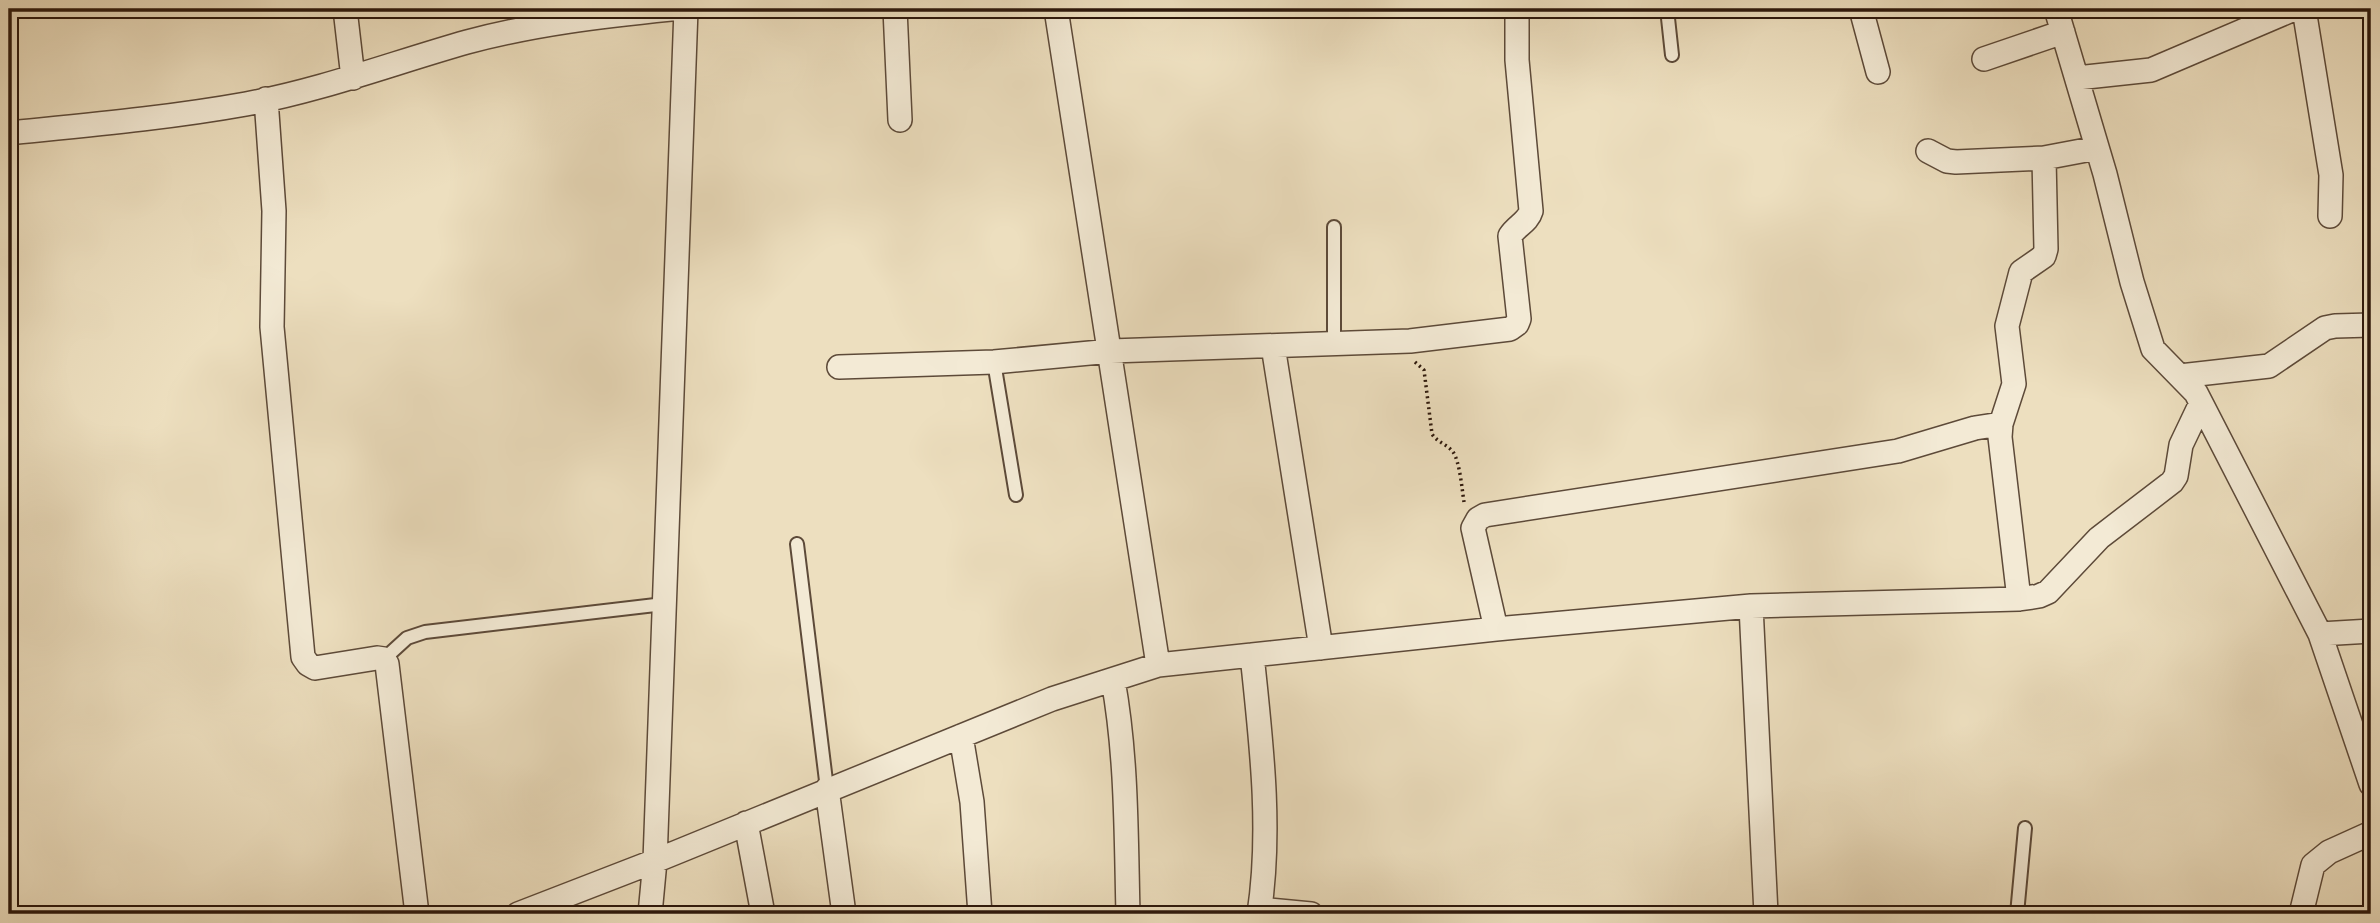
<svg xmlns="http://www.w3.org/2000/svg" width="2380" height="923" font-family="Cardo,serif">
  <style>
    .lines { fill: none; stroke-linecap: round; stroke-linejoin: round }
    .lane-casing { stroke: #5d4a39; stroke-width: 16 }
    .street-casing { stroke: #5d4a39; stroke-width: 26 }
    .path { stroke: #2d180c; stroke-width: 3.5; stroke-dasharray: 2 3.5; stroke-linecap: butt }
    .lane { stroke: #f3ead5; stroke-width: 12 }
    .street { stroke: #f3ead5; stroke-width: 23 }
  </style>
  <rect width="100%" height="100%" fill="#eddfbf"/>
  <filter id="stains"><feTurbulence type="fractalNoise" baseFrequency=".00286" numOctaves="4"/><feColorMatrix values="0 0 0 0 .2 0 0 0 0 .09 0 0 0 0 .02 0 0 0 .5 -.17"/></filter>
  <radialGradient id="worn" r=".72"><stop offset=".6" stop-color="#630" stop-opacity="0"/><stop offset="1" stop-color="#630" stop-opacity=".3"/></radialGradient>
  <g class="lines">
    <g class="lane-casing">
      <path id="lane" d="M 1667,9 L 1672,55
        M 1334,344 L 1334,227
        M 994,362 L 1016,495
        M 797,544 L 827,789
        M 384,659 L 407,638 L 425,632 L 664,604
        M 2017,914 L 2025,828"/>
    </g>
    <g class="street-casing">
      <path id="street" d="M 345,9 L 353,78
        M 895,9 L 900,120
        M 1056,9 L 1158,665
        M 1861,9 L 1878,72
        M 2056,9 L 2105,174 L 2132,282 L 2153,349 L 2196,393 L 2320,634 L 2371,784
        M 2304,9 L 2331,175 L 2330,216
        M 1984,59 L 2063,32
        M 2077,78 L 2151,70 L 2294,9
        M 266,99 L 274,211 L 272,327 L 303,657 L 308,664 L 315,668 L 377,658 L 384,659 L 387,664 L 417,914
        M 9,133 C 88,125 168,118 246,104 C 322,90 393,63 467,42 C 534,24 602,16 671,9
        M 1928,151 L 1947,161 L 1956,162 L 2044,158 L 2097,148
        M 1273,346 L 1321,648
        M 839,367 L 994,362 L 1111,351 L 1410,341 L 1510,329 L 1517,324 L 1519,319 L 1510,236 C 1516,226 1528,222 1531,211 L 1517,60 L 1517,9
        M 2180,376 L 2269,366 L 2325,328 L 2335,326 L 2371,325
        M 2019,599 L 2000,437 L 2001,424 L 2014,384 L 2007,326 L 2021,272 L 2044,256 L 2046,249 L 2044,158
        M 1751,606 L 1766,914
        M 1496,629 L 1473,528 L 1478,519 L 1485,515 L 1898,451 L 1975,428 L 2001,424
        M 2320,634 L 2371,631
        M 1252,655 C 1261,741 1272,829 1259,914
        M 1113,680 C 1127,757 1126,836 1128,914
        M 961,736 L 972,802 L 980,914
        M 827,789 L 844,914
        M 746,823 L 763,914
        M 1260,909 L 1311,914
        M 518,914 L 655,861 L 1052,699 L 1158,665 L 1496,629 L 1751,606 L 2019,599 L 2039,596 L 2048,592 L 2099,538 L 2172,482 L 2176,476 L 2181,445 L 2201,403
        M 650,914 L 655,861 L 686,9
        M 2301,914 L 2313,865 L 2329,852 L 2371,833"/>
    </g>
    <path class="path" d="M 1415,362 L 1424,370 L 1432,434 C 1438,443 1447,444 1453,452 C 1460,462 1462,490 1464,502"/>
    <use href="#lane" class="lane"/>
    <use href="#street" class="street"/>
  </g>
  <rect width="2380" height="923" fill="none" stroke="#eddfbf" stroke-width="35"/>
  <rect x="10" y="10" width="2359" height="902" fill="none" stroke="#2d180c" stroke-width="3.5"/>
  <rect x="18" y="18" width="2345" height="888" fill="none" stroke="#2d180c" stroke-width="2"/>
  <rect width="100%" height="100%" filter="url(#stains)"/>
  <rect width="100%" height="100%" fill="url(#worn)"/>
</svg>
